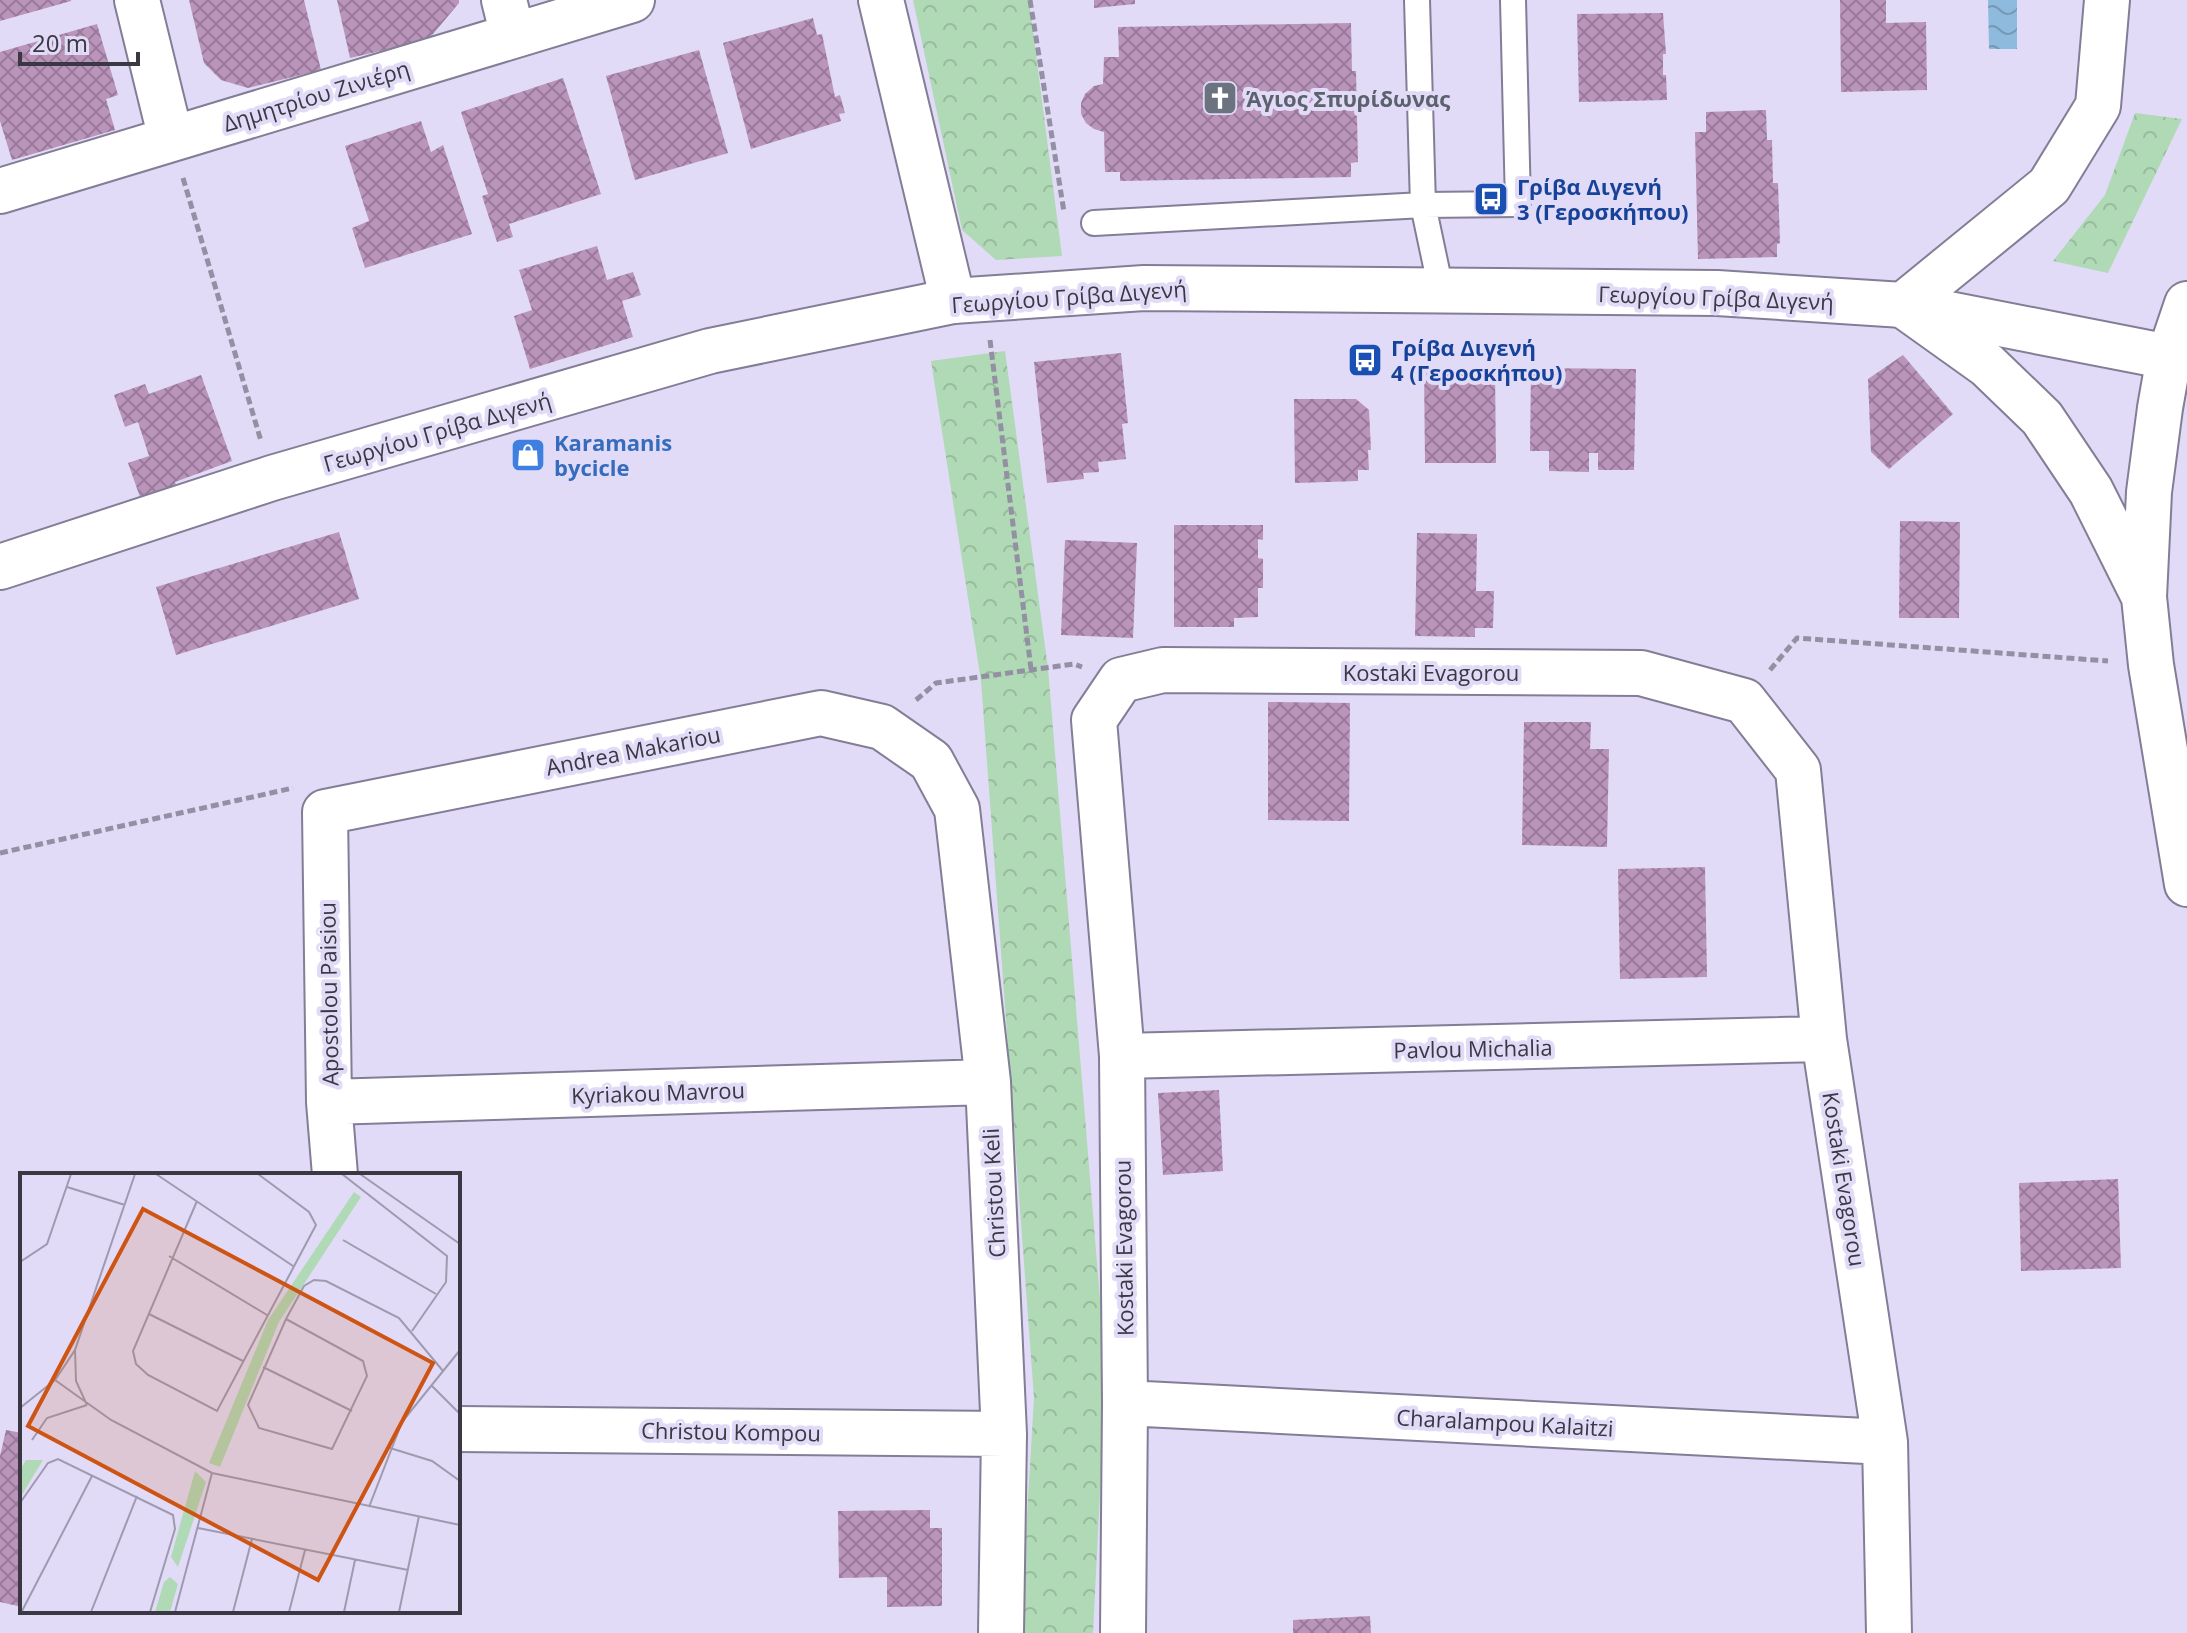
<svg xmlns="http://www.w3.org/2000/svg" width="2187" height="1633" font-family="'Open Sans',sans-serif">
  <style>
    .park { fill: url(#park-crowns) }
    .water { fill: url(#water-waves) }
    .building { fill: url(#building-cross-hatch) }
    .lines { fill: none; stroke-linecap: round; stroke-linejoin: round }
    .service-casing { stroke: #837d96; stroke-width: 28 }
    .minor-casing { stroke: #837d96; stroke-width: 48 }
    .tertiary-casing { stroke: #837d96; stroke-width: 48 }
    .secondary-casing { stroke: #837d96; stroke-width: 48 }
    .path { stroke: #9490a3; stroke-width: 5; stroke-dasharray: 8 4; stroke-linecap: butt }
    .service { stroke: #fff; stroke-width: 24 }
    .minor { stroke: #fff; stroke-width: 44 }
    .tertiary { stroke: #fff; stroke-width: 44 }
    .secondary { stroke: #fff; stroke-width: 44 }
    .labels { text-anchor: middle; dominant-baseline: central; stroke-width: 8; stroke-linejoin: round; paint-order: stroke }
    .street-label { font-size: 22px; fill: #3a3842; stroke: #e1dbf7 }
    .worship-label { font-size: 22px; font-weight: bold; fill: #5b616d; stroke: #e1dbf7; text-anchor: start }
    .transit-label { font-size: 22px; font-weight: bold; fill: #164399; stroke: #e1dbf7; text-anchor: start }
    .shop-label { font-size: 22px; font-weight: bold; fill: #366cbe; stroke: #e1dbf7; text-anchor: start }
    .inset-road { fill: none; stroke: #9e9aaf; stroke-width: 2 }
    .view { fill: #ce5414; fill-opacity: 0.15; stroke: #ce5414; stroke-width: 4 }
    .inset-edge { fill: none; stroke: #3a3842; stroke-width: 4 }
  </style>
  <defs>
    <pattern id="park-crowns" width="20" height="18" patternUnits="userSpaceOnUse" patternTransform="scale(2)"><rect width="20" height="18" fill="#b0d9b6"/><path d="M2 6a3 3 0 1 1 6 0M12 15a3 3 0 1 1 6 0" fill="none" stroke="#98bb9e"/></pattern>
    <pattern id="water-waves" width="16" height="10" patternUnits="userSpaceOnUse" patternTransform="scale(2)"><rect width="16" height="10" fill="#8ebadd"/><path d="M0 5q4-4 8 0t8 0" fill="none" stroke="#7598b5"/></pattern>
    <pattern id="building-cross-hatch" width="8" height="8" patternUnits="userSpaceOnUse" patternTransform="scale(2)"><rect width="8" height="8" fill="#bb94bb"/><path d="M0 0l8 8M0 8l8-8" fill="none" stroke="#997a9a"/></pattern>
  </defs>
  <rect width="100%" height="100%" fill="#e1dbf7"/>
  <path class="park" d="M 913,0 L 1029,0 L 1062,256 L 996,260 L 962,230 Z
    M 2135,113 L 2182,119 L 2108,273 L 2053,261 L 2105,195 Z
    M 1005,351 L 1048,668 L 1106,1372 L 1093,1633 L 1020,1633 L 1034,1398 L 981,681 L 931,361 Z"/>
  <path class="water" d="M 1988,0 L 2017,0 L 2017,49 L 1989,49 Z"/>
  <path class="building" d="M 0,0 L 71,0 L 71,1 L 0,21 Z
    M 189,0 L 304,0 L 321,70 L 248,88 L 221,80 L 204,63 Z
    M 337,0 L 459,0 L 459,3 L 428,40 L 350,58 Z
    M 1094,0 L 1135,0 L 1135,4 L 1094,8 Z
    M 1840,0 L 1886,0 L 1886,23 L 1926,22 L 1927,90 L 1841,92 Z
    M 1663,13 L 1666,54 L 1663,54 L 1663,75 L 1666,75 L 1667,100 L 1579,102 L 1577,14 Z
    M 813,18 L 817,35 L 822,34 L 835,97 L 840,95 L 845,113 L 839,114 L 841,121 L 751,149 L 723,43 Z
    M 1351,23 L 1352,71 L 1356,71 L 1358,162 L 1351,163 L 1351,177 L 1120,181 L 1120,172 L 1105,172 L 1104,132 L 1094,129 L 1086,123 L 1081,114 L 1081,103 L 1085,94 L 1094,86 L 1103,84 L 1104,57 L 1119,57 L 1118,27 Z
    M 97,24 L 118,95 L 106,99 L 115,130 L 12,160 L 0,121 L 0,52 Z
    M 699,50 L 728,153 L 635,180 L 606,76 Z
    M 563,78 L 601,194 L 509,224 L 513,237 L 497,242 L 482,196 L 488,194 L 461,112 Z
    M 1766,110 L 1767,140 L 1772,140 L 1773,183 L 1778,183 L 1780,243 L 1777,244 L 1777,257 L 1698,259 L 1695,132 L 1706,132 L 1706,112 Z
    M 421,121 L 431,152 L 443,145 L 472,234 L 365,268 L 352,228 L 369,221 L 345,146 Z
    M 597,246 L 607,280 L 633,272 L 641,295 L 622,301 L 633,337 L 530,369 L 514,316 L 532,310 L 519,270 Z
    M 1121,353 L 1128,423 L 1122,424 L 1126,459 L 1098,462 L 1099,472 L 1083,473 L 1084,479 L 1047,483 L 1034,362 Z
    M 1903,355 L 1953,414 L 1889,469 L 1871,452 L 1868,379 Z
    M 1531,368 L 1636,369 L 1634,470 L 1598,470 L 1598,453 L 1589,453 L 1589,472 L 1549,471 L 1549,451 L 1530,451 Z
    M 1424,370 L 1495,370 L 1496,463 L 1425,463 Z
    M 201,375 L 232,461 L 175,482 L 176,485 L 140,497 L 128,463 L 149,456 L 138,422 L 125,427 L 114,395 L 145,384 L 149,394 Z
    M 1294,399 L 1356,399 L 1369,410 L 1371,450 L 1368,450 L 1369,470 L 1358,470 L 1358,481 L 1295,483 Z
    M 1900,521 L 1960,522 L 1959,618 L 1899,618 Z
    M 1174,525 L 1263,525 L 1263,540 L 1258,539 L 1258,558 L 1263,559 L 1263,588 L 1258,588 L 1258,617 L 1234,618 L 1234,627 L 1174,627 Z
    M 339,532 L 359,599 L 176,655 L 156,587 Z
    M 1417,533 L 1477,534 L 1476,591 L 1494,591 L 1493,628 L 1475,628 L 1475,637 L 1415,636 Z
    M 1065,540 L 1137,543 L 1133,638 L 1061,635 Z
    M 1268,702 L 1350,703 L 1349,821 L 1268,820 Z
    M 1524,722 L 1591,722 L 1590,749 L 1609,749 L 1607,847 L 1522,845 Z
    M 1705,867 L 1707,977 L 1620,979 L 1618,869 Z
    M 1219,1090 L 1223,1171 L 1163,1175 L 1158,1093 Z
    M 2118,1179 L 2121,1268 L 2021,1271 L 2019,1183 Z
    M 6,1430 L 22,1433 L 22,1607 L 0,1602 L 0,1456 Z
    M 930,1510 L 930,1528 L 942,1528 L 942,1606 L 887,1607 L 887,1577 L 839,1578 L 838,1511 Z
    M 1370,1616 L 1371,1633 L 1293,1633 L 1293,1620 Z"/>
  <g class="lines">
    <g class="service-casing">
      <path id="service" d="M 1417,0 L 1423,205 L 1441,290
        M 1094,223 L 1423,205 L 1518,204 L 1513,0"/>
    </g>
    <g class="minor-casing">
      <path id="minor" d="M 137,0 L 171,139
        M 504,0 L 513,36
        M 881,0 L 953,301
        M 0,191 L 632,0
        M 1903,305 L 2049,186 L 2098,106 L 2107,0
        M 1122,1056 L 1824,1039
        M 329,1102 L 988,1082
        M 335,1175 L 329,1102 L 325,812 L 821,713 L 882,727 L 931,761 L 957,809 L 988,1082 L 1004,1434 L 1001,1633
        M 1125,1403 L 1885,1442
        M 458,1429 L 1004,1434
        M 1123,1633 L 1125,1403 L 1122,1056 L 1094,720 L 1121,680 L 1163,670 L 1641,673 L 1744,701 L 1798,770 L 1824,1039 L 1885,1442 L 1889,1633"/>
    </g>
    <g class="tertiary-casing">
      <path id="tertiary" d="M 0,567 L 272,478 L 710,351 L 953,301 L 1144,288 L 1717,293 L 1903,305 L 2169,357"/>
    </g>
    <g class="secondary-casing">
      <path id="secondary" d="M 2187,304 L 2169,357 L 2160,408 L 2149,492 L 2144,597 L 2151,665 L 2187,884
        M 1903,305 L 1987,365 L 2042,418 L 2091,491 L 2143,595"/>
    </g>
    <path class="path" d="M 1030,0 L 1064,212
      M 183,178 L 261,441
      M 990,340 L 1031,669
      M 1770,670 L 1797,638 L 2108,661
      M 916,700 L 936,683 L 1074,664 L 1082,667
      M 0,853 L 293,788"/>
    <use href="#service" class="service"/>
    <use href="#minor" class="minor"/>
    <use href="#tertiary" class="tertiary"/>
    <use href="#secondary" class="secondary"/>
  </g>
  <defs>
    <g id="church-square" transform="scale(1.8)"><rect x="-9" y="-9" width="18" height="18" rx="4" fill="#6b7280" stroke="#e1dbf7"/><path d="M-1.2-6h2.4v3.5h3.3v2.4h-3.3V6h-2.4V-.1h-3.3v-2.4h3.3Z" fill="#fff"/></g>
    <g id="bus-square" transform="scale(1.8)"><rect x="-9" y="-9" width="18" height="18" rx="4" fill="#1a4fb4" stroke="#e1dbf7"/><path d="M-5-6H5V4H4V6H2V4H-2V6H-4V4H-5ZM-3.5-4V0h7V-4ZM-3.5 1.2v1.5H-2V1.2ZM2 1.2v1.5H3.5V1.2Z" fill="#fff"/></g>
    <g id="shop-square" transform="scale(1.8)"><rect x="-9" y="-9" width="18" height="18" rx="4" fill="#3f7fe0" stroke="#e1dbf7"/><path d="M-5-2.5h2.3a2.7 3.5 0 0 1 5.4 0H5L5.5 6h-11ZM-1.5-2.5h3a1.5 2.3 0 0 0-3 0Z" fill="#fff"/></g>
  </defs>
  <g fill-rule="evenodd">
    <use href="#church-square" x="1220" y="98"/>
    <use href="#bus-square" x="1491" y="199"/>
    <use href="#bus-square" x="1365" y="360"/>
    <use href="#shop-square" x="528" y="455"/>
  </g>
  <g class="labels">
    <g class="street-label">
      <text transform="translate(316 95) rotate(-17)">Δημητρίου Ζινιέρη</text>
      <text transform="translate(1069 296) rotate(-4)">Γεωργίου Γρίβα Διγενή</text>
      <text transform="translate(1716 297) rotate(2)">Γεωργίου Γρίβα Διγενή</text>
      <text transform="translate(437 431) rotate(-16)">Γεωργίου Γρίβα Διγενή</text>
      <text x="1431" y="672">Kostaki Evagorou</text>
      <text transform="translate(633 750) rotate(-11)">Andrea Makariou</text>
      <text transform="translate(328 994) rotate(-91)">Apostolou Paisiou</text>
      <text transform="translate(1473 1048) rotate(-1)">Pavlou Michalia</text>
      <text transform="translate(658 1092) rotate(-2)">Kyriakou Mavrou</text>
      <text transform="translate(1845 1179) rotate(81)">Kostaki Evagorou</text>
      <text transform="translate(993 1193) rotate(-93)">Christou Keli</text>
      <text transform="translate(1123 1248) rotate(-91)">Kostaki Evagorou</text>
      <text transform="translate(1505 1422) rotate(3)">Charalampou Kalaitzi</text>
      <text transform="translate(731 1431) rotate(1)">Christou Kompou</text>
    </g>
    <g class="worship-label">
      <text x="1246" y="98">Άγιος Σπυρίδωνας</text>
    </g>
    <g class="transit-label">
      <text x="1517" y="186">Γρίβα Διγενή<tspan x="1517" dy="25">3 (Γεροσκήπου)</tspan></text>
      <text x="1391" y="347">Γρίβα Διγενή<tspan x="1391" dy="25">4 (Γεροσκήπου)</tspan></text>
    </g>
    <g class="shop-label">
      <text x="554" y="442">Karamanis<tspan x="554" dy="25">bycicle</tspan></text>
    </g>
  </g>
  <g transform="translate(20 1173)">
    <rect width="440" height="440" fill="#e1dbf7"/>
    <path d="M 6,287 L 23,287 L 0,325 L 0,297 Z" fill="#b0d9b6"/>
    <path d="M 334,19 L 341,24 L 259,149 L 200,294 L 189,290 L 248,147 ZM 175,298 L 186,309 L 158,394 L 151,384 ZM 150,404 L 158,411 L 150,439 L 135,439 L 144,409 Z" fill="#b0d9b6"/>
    <path class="inset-road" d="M 136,1 L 273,93M 322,1 L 427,83 L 426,109 L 392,158M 340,1 L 440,71M 47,14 L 105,32M 177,28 L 113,178 L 116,191 L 128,202 L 197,238 L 296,52 L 289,39 L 238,1M 323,67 L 416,121M 149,83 L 247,142M 0,89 L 27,71 L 51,1M 129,141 L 223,188M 266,146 L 343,188 L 347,203 L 312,276 L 239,255 L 228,232 L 266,146 L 284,113 L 294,107 L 306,108 L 379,145 L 423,198M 55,177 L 56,208 L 67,232M 243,194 L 332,238M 35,207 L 91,247 L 192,300 L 440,352M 411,212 L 440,241M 0,235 L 35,207 L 55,177 L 115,1M 12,267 L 27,245 L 67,232M 370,275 L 412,288 L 440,308M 0,330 L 28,290 L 38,286 L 153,342 L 155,356 L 130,439M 349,334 L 382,249 L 440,177M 178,355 L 388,397M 2,438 L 72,303M 71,439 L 117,323M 155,439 L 192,300M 213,439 L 232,366M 269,439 L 285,377M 324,439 L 335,387M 379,439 L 399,343"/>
    <path class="view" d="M 123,36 L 413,190 L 298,407 L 8,253 Z"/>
    <rect width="440" height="440" class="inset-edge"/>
  </g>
  <path d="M20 52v12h118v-12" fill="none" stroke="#3a3842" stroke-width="4"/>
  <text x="32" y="52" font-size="24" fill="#3a3842" stroke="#e1dbf7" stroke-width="6" paint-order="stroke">20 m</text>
</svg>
